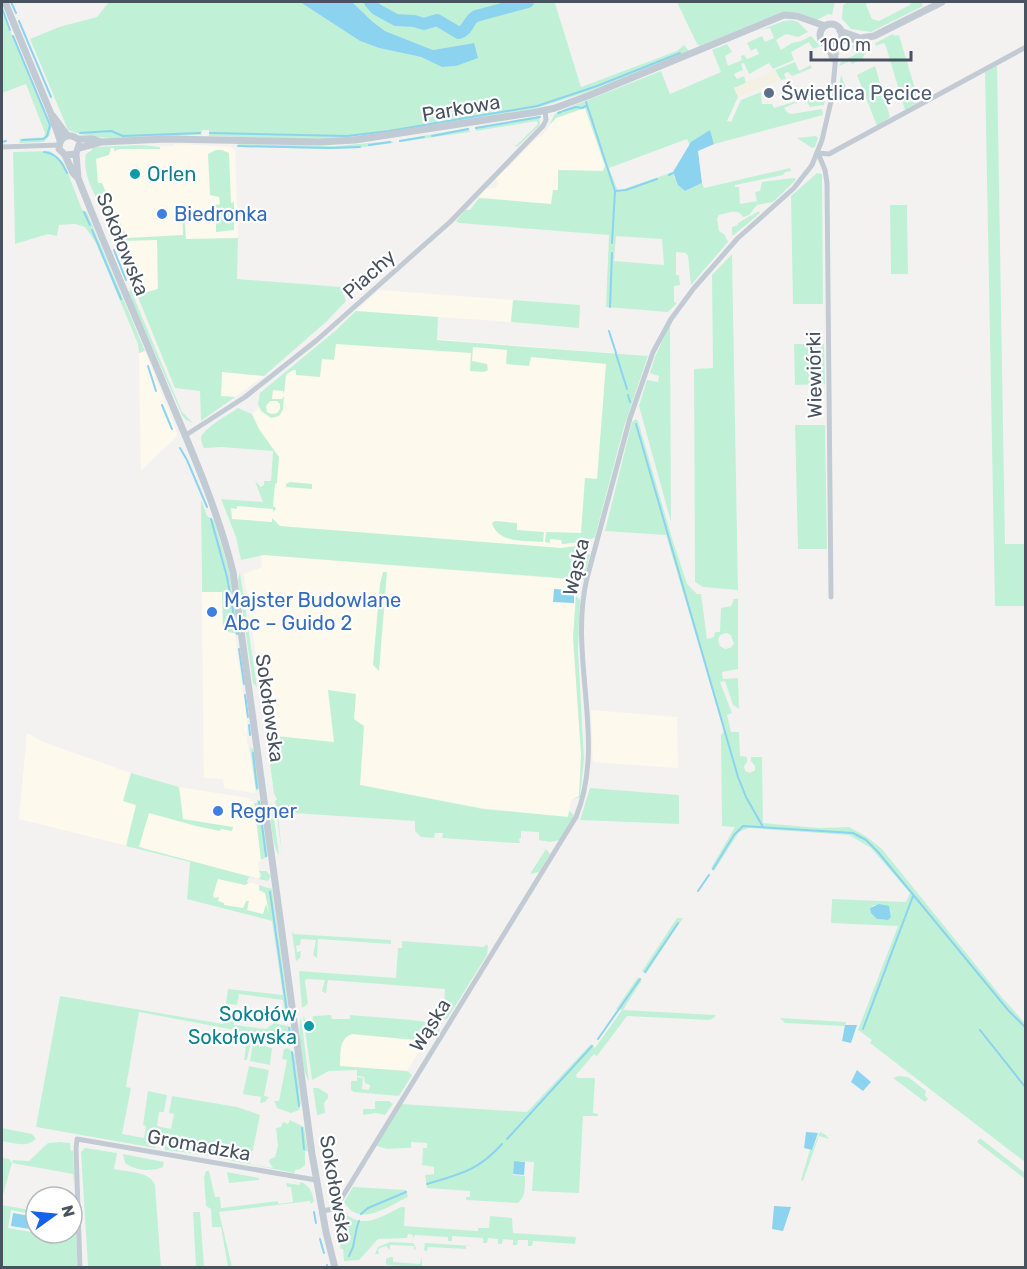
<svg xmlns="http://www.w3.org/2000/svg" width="1027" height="1269" font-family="Rubik,sans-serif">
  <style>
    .commercial { fill: #fdf9ec }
    .green { fill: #c0f1d7; fill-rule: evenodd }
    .sand { fill: #f4f0e3 }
    .water { fill: #8cd3ef }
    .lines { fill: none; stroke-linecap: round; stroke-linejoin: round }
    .stream { stroke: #8cd3ef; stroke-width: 2 }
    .river { stroke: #8cd3ef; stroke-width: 12 }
    .minor { stroke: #c2cbd3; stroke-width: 5 }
    .tertiary { stroke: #c2cbd3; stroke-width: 7 }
    .service-dot { fill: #5c6f8a; stroke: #fff; stroke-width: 2 }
    .culture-dot { fill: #0f9aa8; stroke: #fff; stroke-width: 2 }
    .shop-dot { fill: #3f7fe0; stroke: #fff; stroke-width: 2 }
    .labels { text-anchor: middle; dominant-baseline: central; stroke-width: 4.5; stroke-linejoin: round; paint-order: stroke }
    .service-label { font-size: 20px; fill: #4e5e75; stroke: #fff; text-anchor: start }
    .street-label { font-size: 20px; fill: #495360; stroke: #fff }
    .culture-label { font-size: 20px; fill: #0d838f; stroke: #fff; text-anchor: start }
    .shop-label { font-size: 20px; fill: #366cbe; stroke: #fff; text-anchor: start }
  </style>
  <rect width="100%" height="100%" fill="#f4f2f1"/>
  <path class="commercial" d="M 585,107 L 605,166 L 603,171 L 558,170 L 558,190 L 552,204 L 476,197 L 485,189 L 495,188 L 498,183 L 496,178 L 504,169 L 507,169 L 538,137 L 542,136 L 556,118 Z
    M 175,144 L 231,147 L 235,151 L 238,238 L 157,240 L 158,347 L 110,227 L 111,213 L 106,202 L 101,205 L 97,200 L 90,183 L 86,154 L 92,150 L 92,147 L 142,145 L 149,147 L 174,146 Z
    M 379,290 L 513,300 L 511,322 L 356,311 Z
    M 335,331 L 648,356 L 624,427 L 595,537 L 588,539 L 586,548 L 590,555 L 231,524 L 221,499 L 270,503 L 273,451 L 248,416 L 259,408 L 262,392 Z
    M 145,351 L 177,433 L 176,437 L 141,471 L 139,353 Z
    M 222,372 L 264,376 L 235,397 L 221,396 Z
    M 201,529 L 222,560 L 223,632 L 235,632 L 235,634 L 247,721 L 247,740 L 256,791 L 254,793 L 224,788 L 223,779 L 204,778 Z
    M 264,555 L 577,580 L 573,637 L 581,754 L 579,797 L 571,800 L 568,817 L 482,808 L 360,785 L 273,788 L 266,735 L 268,735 L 244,574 L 262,567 L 261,556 Z
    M 591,710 L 677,717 L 678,768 L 593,762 Z
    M 27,733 L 43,742 L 131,773 L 123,801 L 183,818 L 179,787 L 248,798 L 254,803 L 261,860 L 258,862 L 260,879 L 19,819 Z
    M 218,875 L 268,887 L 272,921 L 211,905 Z
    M 306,1021 L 433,1029 L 407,1071 L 312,1065 Z"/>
  <path class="green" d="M 109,2 L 300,2 L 360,41 L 379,48 L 421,57 L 442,67 L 456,66 L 474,43 L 433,50 L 385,31 L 373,22 L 352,2 L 559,2 L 555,3 L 581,87 L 677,51 L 684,45 L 689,51 L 587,92 L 534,109 C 477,118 419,131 361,137 C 311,141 259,137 209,136 L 209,130 L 202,130 L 201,135 C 157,136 107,145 68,130 L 30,39 L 59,27 L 97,17 Z
    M 677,2 L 835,2 L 832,15 L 828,14 L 817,20 L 797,12 L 782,12 L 700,46 L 697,44 Z
    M 848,2 L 867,2 L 866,5 L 872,19 L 879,21 L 910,5 L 912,2 L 921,2 L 923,6 L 871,32 L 851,29 L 842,19 L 843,5 Z
    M 2,11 L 49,125 L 52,125 L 53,128 L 51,128 L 50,135 L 44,142 L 20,143 L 19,139 L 44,137 L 45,133 L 26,84 L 2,93 Z
    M 791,20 L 798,22 L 808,32 L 798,37 L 786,34 L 776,40 L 781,50 L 792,43 L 801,41 L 811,36 L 820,46 L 813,49 L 809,42 L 791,52 L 794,60 L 773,69 L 769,63 L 749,74 L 744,63 L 741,64 L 743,70 L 734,74 L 737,79 L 744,76 L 746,83 L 734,88 L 738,97 L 727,121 L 731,122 L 741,100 L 761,92 L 762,104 L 772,104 L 774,108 L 797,101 L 797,97 L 826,87 L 827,92 L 824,105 L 810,107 L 805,99 L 784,108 L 788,113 L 792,114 L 822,109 L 823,115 L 714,144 L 710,130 L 690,146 L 687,139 L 609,168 L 618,191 L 673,172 L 674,177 L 685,191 L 702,183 L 704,188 L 790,168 L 791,171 L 785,172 L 783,175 L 735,185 L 735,187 L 739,187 L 740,204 L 757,201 L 755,192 L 760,191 L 762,182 C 774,180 784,179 795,178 L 796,180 L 773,202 L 757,205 L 749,215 L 743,217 C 738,208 728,213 719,215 L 717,219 L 719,231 L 724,234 L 728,242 L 691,285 L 688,256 L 686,253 L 676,252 L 676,275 L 679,275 L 680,285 L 674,286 L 674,302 L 677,303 L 668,312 L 606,307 L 609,235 L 459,223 L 456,221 L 465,210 L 470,210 L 479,198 L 551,204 L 553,190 L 558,190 L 558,170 L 603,171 L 605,166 L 585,108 L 556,118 L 550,124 L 554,115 L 560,111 L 661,71 L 670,94 L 721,72 L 712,50 L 727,44 L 732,52 L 725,56 L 728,66 L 742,60 L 741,56 L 744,55 L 747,59 L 759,54 L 756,48 L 751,51 L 747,43 L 762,36 L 765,42 L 774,38 L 770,28 L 760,30 L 784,21 ZM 616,236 L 662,239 L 664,265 L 614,261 Z
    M 893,34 L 895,36 L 899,35 L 919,102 L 905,110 L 886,47 L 884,43 L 876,46 L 875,43 Z
    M 852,46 L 869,47 L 862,59 L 852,64 L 850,61 L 839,66 L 841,62 L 856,54 Z
    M 795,62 L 799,71 L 811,65 L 812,68 L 792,76 L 788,72 L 784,74 L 786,79 L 781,80 L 775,70 Z
    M 997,65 L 1005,544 L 1025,544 L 1025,606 L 995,606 L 985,72 Z
    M 875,66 L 890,117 L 877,126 L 857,75 Z
    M 841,75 L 849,95 L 837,97 Z
    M 539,116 L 540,125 L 517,147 L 514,145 L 517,145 L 538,124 L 537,121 L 476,131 L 475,127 Z
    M 469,128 L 470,132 L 399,142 L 399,140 Z
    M 816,136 L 818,138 L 815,147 L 812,148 L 797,138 Z
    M 392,141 L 393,143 L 357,148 L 327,149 L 238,147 L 238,144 L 336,146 Z
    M 142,145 L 160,147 L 160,149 L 120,149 L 114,151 L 114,148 L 111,148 L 109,155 L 96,159 L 98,183 L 102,183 L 108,197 L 106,202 L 101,205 C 92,193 82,169 86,154 L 92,150 L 92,147 Z
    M 216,150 L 222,150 L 229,153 L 231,203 L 234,202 L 234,230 L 216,232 L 216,205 L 220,204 L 219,197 L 210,195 L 208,154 Z
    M 50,151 L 64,163 L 81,207 L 83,211 L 86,211 L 88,215 L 145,351 L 139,353 L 138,344 L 96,243 L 85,227 L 75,224 L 59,225 L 57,236 L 48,234 L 15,244 L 13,152 Z
    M 817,173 L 822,174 L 823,304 L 793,304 L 791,196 Z
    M 890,205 L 907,205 L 908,274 L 891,274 Z
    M 109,209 L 111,213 L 115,211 L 127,238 L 183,235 L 182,211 L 184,211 L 186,239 L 238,238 L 237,279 L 341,287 L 346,301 L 327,321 L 264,376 L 222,372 L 221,396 L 235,397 L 201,421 L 200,391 L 175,388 L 135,290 L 147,292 L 158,289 L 157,240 L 123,241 L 111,215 L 110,227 L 130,281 L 107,223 L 105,214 Z
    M 759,211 L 760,213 L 734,235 L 732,235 L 732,227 L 738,225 L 738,223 Z
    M 732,254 L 738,590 L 703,587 L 695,582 L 694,369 L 713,368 L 712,275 Z
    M 130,288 L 182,412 L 193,423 L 186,420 L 182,415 L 129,294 Z
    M 513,300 L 580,305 L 579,328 L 511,322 Z
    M 356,311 L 438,317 L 437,340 L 648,356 L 624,427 L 595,537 L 588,541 L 564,544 L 562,544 L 561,540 L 550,539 L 550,543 L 545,542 L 546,532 L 581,533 L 585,478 L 597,479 L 606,364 L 531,357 L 529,366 L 506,364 L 507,350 L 473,347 L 472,361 L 487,364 L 488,370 L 484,372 L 470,371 L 471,353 L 336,344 L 334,360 L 322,359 L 320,377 L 296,375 L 296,370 L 293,370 L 286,375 L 284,394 L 283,391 L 273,390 L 272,399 L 282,399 L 284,396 L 283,410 L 279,416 L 271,418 L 261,411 L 258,404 L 260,393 L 335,331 ZM 270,401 L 277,401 L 280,404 L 280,409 L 277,413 L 272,414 L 267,412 L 266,406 Z
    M 670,324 L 671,522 L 639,406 L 647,380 L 658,382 L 659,376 L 650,373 L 655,357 Z
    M 794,344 L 824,344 L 825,384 L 795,385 Z
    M 238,408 L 252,414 L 259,429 L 279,457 L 277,483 L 275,484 L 273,506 L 276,508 L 275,510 L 273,512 L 273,509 L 237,506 L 237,509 L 231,508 L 232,519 L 272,522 L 272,518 L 280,526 L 561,548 L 585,545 L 590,555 L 584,580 L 264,555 L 241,560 L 236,537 L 221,499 L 263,502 L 255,481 L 261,487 L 264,485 L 264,481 L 271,481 L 273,451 L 222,447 L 204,448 C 203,446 201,441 201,439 C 201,429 230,414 238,408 Z
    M 636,419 L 638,421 L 671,535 L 687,584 L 697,594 L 701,594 L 707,639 L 714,637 L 715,632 L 720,632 L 721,608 L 731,606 L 734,599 L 738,599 L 738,669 L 722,672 L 723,679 L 738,678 L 739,709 L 733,705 L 725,681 L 720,682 L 732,713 L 727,715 L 731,732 L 739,732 L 740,756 L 747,757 L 747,762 L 744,766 L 745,771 L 750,773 L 755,770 L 755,766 L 751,761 L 751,757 L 762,757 L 763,823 L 819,828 L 849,827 L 867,837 L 882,849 L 1000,995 L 1025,1023 L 1025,1162 L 870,1043 L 872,1040 L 858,1030 L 898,926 L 831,923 L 832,899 L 906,902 L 910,893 L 871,848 L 849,835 L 748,828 L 739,832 L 714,871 L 711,868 L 735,827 L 722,826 L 721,735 L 724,731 L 666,535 L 605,531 L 632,422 ZM 726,633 L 731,635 L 734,644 L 730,648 L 725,649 L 720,646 L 718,640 L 720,635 ZM 874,905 L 890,909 L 891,917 L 885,920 L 877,919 L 870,908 Z
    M 795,425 L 825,425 L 827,549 L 798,549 Z
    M 290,482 L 312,484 L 312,489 L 286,487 L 286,484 Z
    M 201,499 L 207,516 L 214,520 L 229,570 L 238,634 L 223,631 L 222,592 L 202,592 Z
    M 495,521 L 517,523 L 517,530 L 544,532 L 543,542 C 526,541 497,543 492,523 Z
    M 240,572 L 257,687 L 253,683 L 238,580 Z
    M 383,572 L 387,572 L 379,671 L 373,665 L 380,584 Z
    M 576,596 L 580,600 L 578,651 L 584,759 L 580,797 L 571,800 L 579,796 L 581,754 L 573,637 Z
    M 328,690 L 356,694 L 354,719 L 364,726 L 360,785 L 483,809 L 568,817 L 569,811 L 574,815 L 573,818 L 560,840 L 550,842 L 539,840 L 539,832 L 521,831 L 521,838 L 519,839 L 520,843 L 515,843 L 442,838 L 443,833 L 435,833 L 434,838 L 421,837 L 415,831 L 415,821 L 278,812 L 282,855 L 275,801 L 277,799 L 274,794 L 266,735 L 334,742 Z
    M 250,747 L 255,751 L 260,788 L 256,791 Z
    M 131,773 L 179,787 L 183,819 L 233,827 L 232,831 L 221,829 L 220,831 L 196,826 L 149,813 L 139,847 L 259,879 L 261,875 L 259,871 L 266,871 L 271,876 L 268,881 L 249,877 L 247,882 L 249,883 L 245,885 L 218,879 L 213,895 L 214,898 L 219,897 L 218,901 L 224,903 L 224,905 L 243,908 L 246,901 L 249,901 L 247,910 L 263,914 L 266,904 L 269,913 L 265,893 L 259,890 L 259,885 L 272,889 L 290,1019 L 285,1019 L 283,1000 L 239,994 L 237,1005 L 229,1004 L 227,1018 L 234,1020 L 234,1025 L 266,1029 L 274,1023 L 292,1027 L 291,1035 L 289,1038 L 280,1041 L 267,1036 L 139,1012 L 126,1087 L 131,1088 L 122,1134 L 144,1138 L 146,1126 L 143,1125 L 148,1091 L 167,1095 L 164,1112 L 159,1112 L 157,1126 L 171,1129 L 174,1114 L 169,1113 L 172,1096 L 237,1107 L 260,1115 L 250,1164 L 273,1168 L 269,1162 L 270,1159 L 275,1157 L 278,1146 L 276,1128 L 281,1127 L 283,1122 L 288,1124 L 290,1120 L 304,1127 L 308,1151 L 305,1151 L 305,1165 L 300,1169 L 295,1170 L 294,1173 L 199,1154 L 165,1150 L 164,1145 L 158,1144 L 155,1148 L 36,1127 L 60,996 L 223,1024 L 228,989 L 283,995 L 272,921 L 187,899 L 190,862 L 126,846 L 136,805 L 123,801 Z
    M 590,788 L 679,795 L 679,824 L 580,820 Z
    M 257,800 L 262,801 L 269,856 L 261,860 L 254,803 L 257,803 Z
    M 272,803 L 279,855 C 273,848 268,811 272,803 Z
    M 546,849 L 550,854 L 539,872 L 530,874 Z
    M 677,918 L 683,918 L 646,974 L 642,971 Z
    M 292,932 L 294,934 L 391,940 L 391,944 L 318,939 L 317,958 L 313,955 L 316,940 L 301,939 L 300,945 L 296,946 L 297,952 L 301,951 L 300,958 L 296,961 Z
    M 402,941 L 484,947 L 486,944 L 488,946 L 487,955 L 447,1019 L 440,1018 L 439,1016 L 444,1008 L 445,989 L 328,980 L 326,993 L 325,993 L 322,991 L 325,980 L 306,979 L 305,981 L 308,1004 L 302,1008 L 299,971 L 396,978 L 398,948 L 402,948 Z
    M 638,977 L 642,980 L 623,1010 L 716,1015 L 714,1018 L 709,1020 L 627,1016 L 597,1056 L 594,1054 L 576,1075 L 577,1078 L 595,1078 L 593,1113 L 598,1114 L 598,1116 L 583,1116 L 579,1193 L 532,1191 L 534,1162 L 514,1161 L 513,1175 L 525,1176 C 525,1186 526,1197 518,1203 L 466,1200 L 466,1197 L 470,1197 L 470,1191 L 427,1188 L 425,1175 L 434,1174 L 434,1167 L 422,1165 L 423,1148 L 427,1148 L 427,1143 L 411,1142 L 411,1148 C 399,1147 387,1152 376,1145 L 401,1104 L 527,1112 L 591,1044 L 595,1048 L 622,1010 L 616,1009 Z
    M 331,1015 L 332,1019 L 350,1019 L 350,1015 L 412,1020 L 434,1023 L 440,1030 L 439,1032 L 433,1029 L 426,1041 L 352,1034 C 338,1039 341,1054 340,1066 L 407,1071 L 412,1075 L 399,1096 L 354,1092 L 351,1090 L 351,1081 L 357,1081 L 357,1077 L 363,1078 L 362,1089 L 369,1090 L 370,1085 L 365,1083 L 364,1077 L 357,1076 L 357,1070 L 329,1071 L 312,1080 L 303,1016 L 306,1021 L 312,1021 L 313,1016 Z
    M 301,1017 L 309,1081 C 302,1073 297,1028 301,1017 Z
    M 780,1018 L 846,1022 L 845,1026 L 785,1023 Z
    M 223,1032 L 252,1037 L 247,1060 L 244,1060 L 247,1040 L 223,1036 Z
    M 253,1043 L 272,1048 L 270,1065 L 250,1061 Z
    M 288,1048 L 295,1055 L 301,1103 L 299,1110 L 291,1113 L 277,1108 L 274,1101 L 279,1101 L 287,1060 L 282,1059 L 284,1049 Z
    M 249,1066 L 269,1070 L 264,1096 L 269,1097 L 265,1102 L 260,1103 L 261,1097 L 243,1094 Z
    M 898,1076 L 908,1077 L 926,1091 L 925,1096 L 928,1099 L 925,1102 L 893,1078 Z
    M 313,1088 L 318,1088 L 328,1094 L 328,1098 L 324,1103 L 325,1113 L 317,1115 Z
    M 375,1101 L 389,1101 L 393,1104 L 385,1115 L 376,1113 L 363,1115 L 363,1109 L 375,1109 Z
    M 2,1128 L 32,1134 L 36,1139 C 27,1148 13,1143 2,1141 Z
    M 820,1132 L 826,1135 L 829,1139 L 819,1136 L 803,1181 L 801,1180 L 810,1150 L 812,1150 Z
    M 980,1138 L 1025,1173 L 1025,1179 L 977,1142 Z
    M 60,1142 L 70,1143 L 71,1151 L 73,1151 L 75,1194 L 73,1174 L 12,1163 L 2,1198 L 2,1158 L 9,1159 L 12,1163 L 13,1160 L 29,1161 L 48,1143 Z
    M 85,1148 L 117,1153 L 114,1169 C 127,1172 150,1171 155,1185 L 161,1267 L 88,1267 L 81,1152 Z
    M 123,1154 L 164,1162 L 163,1167 C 152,1172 135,1171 125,1163 Z
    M 206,1171 L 209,1171 L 215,1197 L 220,1197 L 221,1208 L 278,1201 L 278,1204 L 293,1202 L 291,1187 L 287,1187 L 286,1183 L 299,1185 L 301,1182 C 310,1186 312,1192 314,1201 L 311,1204 L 310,1201 L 219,1212 L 232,1267 L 228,1267 L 221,1227 L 212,1227 L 211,1209 L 206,1206 L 204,1177 Z
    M 227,1172 L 259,1178 L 259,1180 L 229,1183 Z
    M 353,1187 L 406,1190 L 408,1196 L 406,1198 C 387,1207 359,1228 344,1202 Z
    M 2,1205 L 36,1211 L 36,1215 L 11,1210 L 8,1228 L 66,1238 L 68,1233 L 72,1233 L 72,1228 L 76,1228 L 78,1267 L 2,1267 Z
    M 401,1207 L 405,1207 L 404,1226 L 478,1231 L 478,1228 L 489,1228 L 490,1216 L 512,1218 L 513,1233 L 576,1237 L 575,1244 L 533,1241 L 532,1246 L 528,1246 L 528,1240 L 518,1240 L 517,1245 L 513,1245 L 513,1240 L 503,1239 L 502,1244 L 498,1244 L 498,1239 L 488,1238 L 487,1243 L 483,1243 L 483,1238 L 452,1236 L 452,1241 L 448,1241 L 448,1237 L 415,1235 L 413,1239 L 413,1235 L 408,1234 L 407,1238 L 378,1239 L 359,1260 L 344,1261 L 343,1249 L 341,1249 L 334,1221 L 336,1212 C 343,1212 348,1216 354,1219 C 370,1226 386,1214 401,1207 Z
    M 193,1212 L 200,1212 L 204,1267 L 196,1267 Z
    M 390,1242 L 413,1243 L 416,1248 L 414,1251 L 414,1246 L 390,1245 L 390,1250 L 386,1246 L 378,1249 L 379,1254 L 375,1254 L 378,1247 Z
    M 425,1243 L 474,1246 L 466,1246 L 466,1249 L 428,1247 L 427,1251 L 424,1250 Z
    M 390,1257 L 393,1257 L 393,1262 L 420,1264 L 422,1257 L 422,1267 L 386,1265 L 386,1259 Z"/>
  <path class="sand" d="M 775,70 L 780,81 L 738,97 L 734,88 Z"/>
  <path class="water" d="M 300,2 L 352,2 L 373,22 L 385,31 L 433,50 L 474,43 L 478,58 L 456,66 L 442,67 L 421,57 L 379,48 L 360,41 Z
    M 710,130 L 714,144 L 698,151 L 702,183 L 685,191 L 678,185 L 673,172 L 691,142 Z
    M 554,589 L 571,590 L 574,594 L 574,603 L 553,602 Z
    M 879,904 L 889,906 L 891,917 L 888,920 L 877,919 L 871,913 L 870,908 Z
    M 845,1025 L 857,1025 L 851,1043 L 842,1041 Z
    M 857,1070 L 871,1082 L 863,1091 L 851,1082 Z
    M 806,1132 L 818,1133 L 812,1150 L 804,1148 Z
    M 514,1161 L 525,1162 L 524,1175 L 513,1174 Z
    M 774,1206 L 791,1207 L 783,1231 L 772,1229 Z
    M 13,1213 L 36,1217 L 36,1230 L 11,1226 Z"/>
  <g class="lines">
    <path class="stream" d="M 11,2 L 16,13
      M 2,8 L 10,30
      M 19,21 L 51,97
      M 13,36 L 50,125 L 47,136
      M 586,102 L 615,191 L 612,243
      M 563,111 L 576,107 L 582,108 L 586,106
      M 558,113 L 561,112
      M 476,128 L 540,117
      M 80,133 L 111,131 L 123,136 L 200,133
      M 210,133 L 347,136 L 389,131 L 537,106 L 597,86 L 680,53
      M 432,136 L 468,129
      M 22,140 L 43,139 L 47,136
      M 400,141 L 424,137
      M 2,142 L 6,141
      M 369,145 L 390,142
      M 238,146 L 329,148 L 360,147
      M 44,152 C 56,153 62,162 67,173
      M 669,175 L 673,173
      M 615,191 L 626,190 L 657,179
      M 84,212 L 90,225
      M 92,230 L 121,299
      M 114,250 L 126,280
      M 610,307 L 612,253
      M 609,331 L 616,353
      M 616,354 L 627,389
      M 148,366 L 156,391
      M 628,395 L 630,402
      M 162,405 L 172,429
      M 636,424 L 738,777 L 746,797 L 763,827
      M 180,448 L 187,460 L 207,507
      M 211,519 L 227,577 L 237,634
      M 239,649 L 244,684
      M 245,695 L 248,717
      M 249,725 L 250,735
      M 253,753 L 257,788
      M 259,802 L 266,856
      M 713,869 L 734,835 L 743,826 L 853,833 L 866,840 L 878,852 L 1008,1010 L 1026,1028
      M 698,891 L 709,875
      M 270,892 L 288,1019
      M 645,972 L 678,923
      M 289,1028 L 290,1035
      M 863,1029 L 913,896
      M 980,1030 L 1026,1088
      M 598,1039 L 640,979
      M 292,1052 L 299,1106
      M 302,1128 L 304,1149
      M 507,1139 L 592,1046
      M 427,1184 C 460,1174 478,1171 502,1144
      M 314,1212 L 316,1223
      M 361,1214 L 368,1208 L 406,1192
      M 357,1227 L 359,1221
      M 320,1239 L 324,1253
      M 349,1256 L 353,1247 L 357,1227
      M 327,1265 L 328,1268"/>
    <path class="river" d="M 370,2 L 376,9 L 396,20 L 414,21 L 424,24 L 437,20 L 459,33 C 468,31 468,20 476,16 L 528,2"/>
    <path class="minor" d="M 827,45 L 832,59 L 835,61
      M 2,147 L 59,145
      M 818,153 L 825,170 L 827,183 L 831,597
      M 818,153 L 829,154 L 1026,47
      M 186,435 L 245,397 L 317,340 L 450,222 L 543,126 L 546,120 L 545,110
      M 322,1211 L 333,1209 L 338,1204 L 576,817 C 607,741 568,657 587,578 L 630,418 L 653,352 L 671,319 L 694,288 L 738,238 L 794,188 L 812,165 L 822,140 L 832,97 L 837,44
      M 80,1268 L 76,1149 L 77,1139 L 316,1180"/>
    <path class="tertiary" d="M 5,2 L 51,114 L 60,140
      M820 35a11 11 0 1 1 22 0a11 11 0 1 1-22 0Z
      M 840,31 L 860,38
      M 840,41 L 874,36 L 942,2
      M 53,116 L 67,135
      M 78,139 C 68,132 59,137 59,149 L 65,155 L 73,173 L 78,178 C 107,252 139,324 169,397 C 193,454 218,511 233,572 L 312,1154 L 326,1232 L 335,1268
      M 78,139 L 93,139 L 101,142
      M 79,148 L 101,142 L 167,139 L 320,142 L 355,140 L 537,112 L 555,108 L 590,95 L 784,15 L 797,16 L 825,26
      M 76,154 L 78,178
      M 65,155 L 76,154 L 79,145"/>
  </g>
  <circle class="service-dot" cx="769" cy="93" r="6"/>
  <g class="culture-dot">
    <circle cx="135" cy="174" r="6"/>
    <circle cx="309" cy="1026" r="6"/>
  </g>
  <g class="shop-dot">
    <circle cx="162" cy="214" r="6"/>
    <circle cx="212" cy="612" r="6"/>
    <circle cx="218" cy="811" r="6"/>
  </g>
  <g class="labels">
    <g class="service-label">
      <text x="781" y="93">Świetlica Pęcice</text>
    </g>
    <g class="street-label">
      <text transform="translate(461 108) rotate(-10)">Parkowa</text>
      <text transform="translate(123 244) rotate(68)">Sokołowska</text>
      <text transform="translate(369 274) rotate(-42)">Piachy</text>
      <text transform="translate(814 375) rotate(-91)">Wiewiórki</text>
      <text transform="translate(576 567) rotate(-77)">Wąska</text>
      <text transform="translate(270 708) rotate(82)">Sokołowska</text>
      <text transform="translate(430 1025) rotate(-58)">Wąska</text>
      <text transform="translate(199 1145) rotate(10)">Gromadzka</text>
      <text transform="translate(336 1189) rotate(80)">Sokołowska</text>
    </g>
    <g class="culture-label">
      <text x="147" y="174">Orlen</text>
      <text x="297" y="1014" text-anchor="end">Sokołów<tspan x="297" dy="23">Sokołowska</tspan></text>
    </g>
    <g class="shop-label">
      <text x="174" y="214">Biedronka</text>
      <text x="224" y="600">Majster Budowlane<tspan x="224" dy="23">Abc – Guido 2</tspan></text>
      <text x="230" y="811">Regner</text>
    </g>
  </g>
  <rect width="1027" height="1269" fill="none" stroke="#495360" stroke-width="6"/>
  <g transform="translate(54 1215) rotate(75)"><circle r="28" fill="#ffffff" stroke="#b6babf" stroke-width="1.5"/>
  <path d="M0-4.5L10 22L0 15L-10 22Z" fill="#1562ea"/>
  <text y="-9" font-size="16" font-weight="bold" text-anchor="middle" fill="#495360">N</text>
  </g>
  <path d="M811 51v9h100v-9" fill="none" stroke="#495360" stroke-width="3"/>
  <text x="820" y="51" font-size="18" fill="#495360" stroke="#ffffff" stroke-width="4.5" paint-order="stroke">100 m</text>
</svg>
